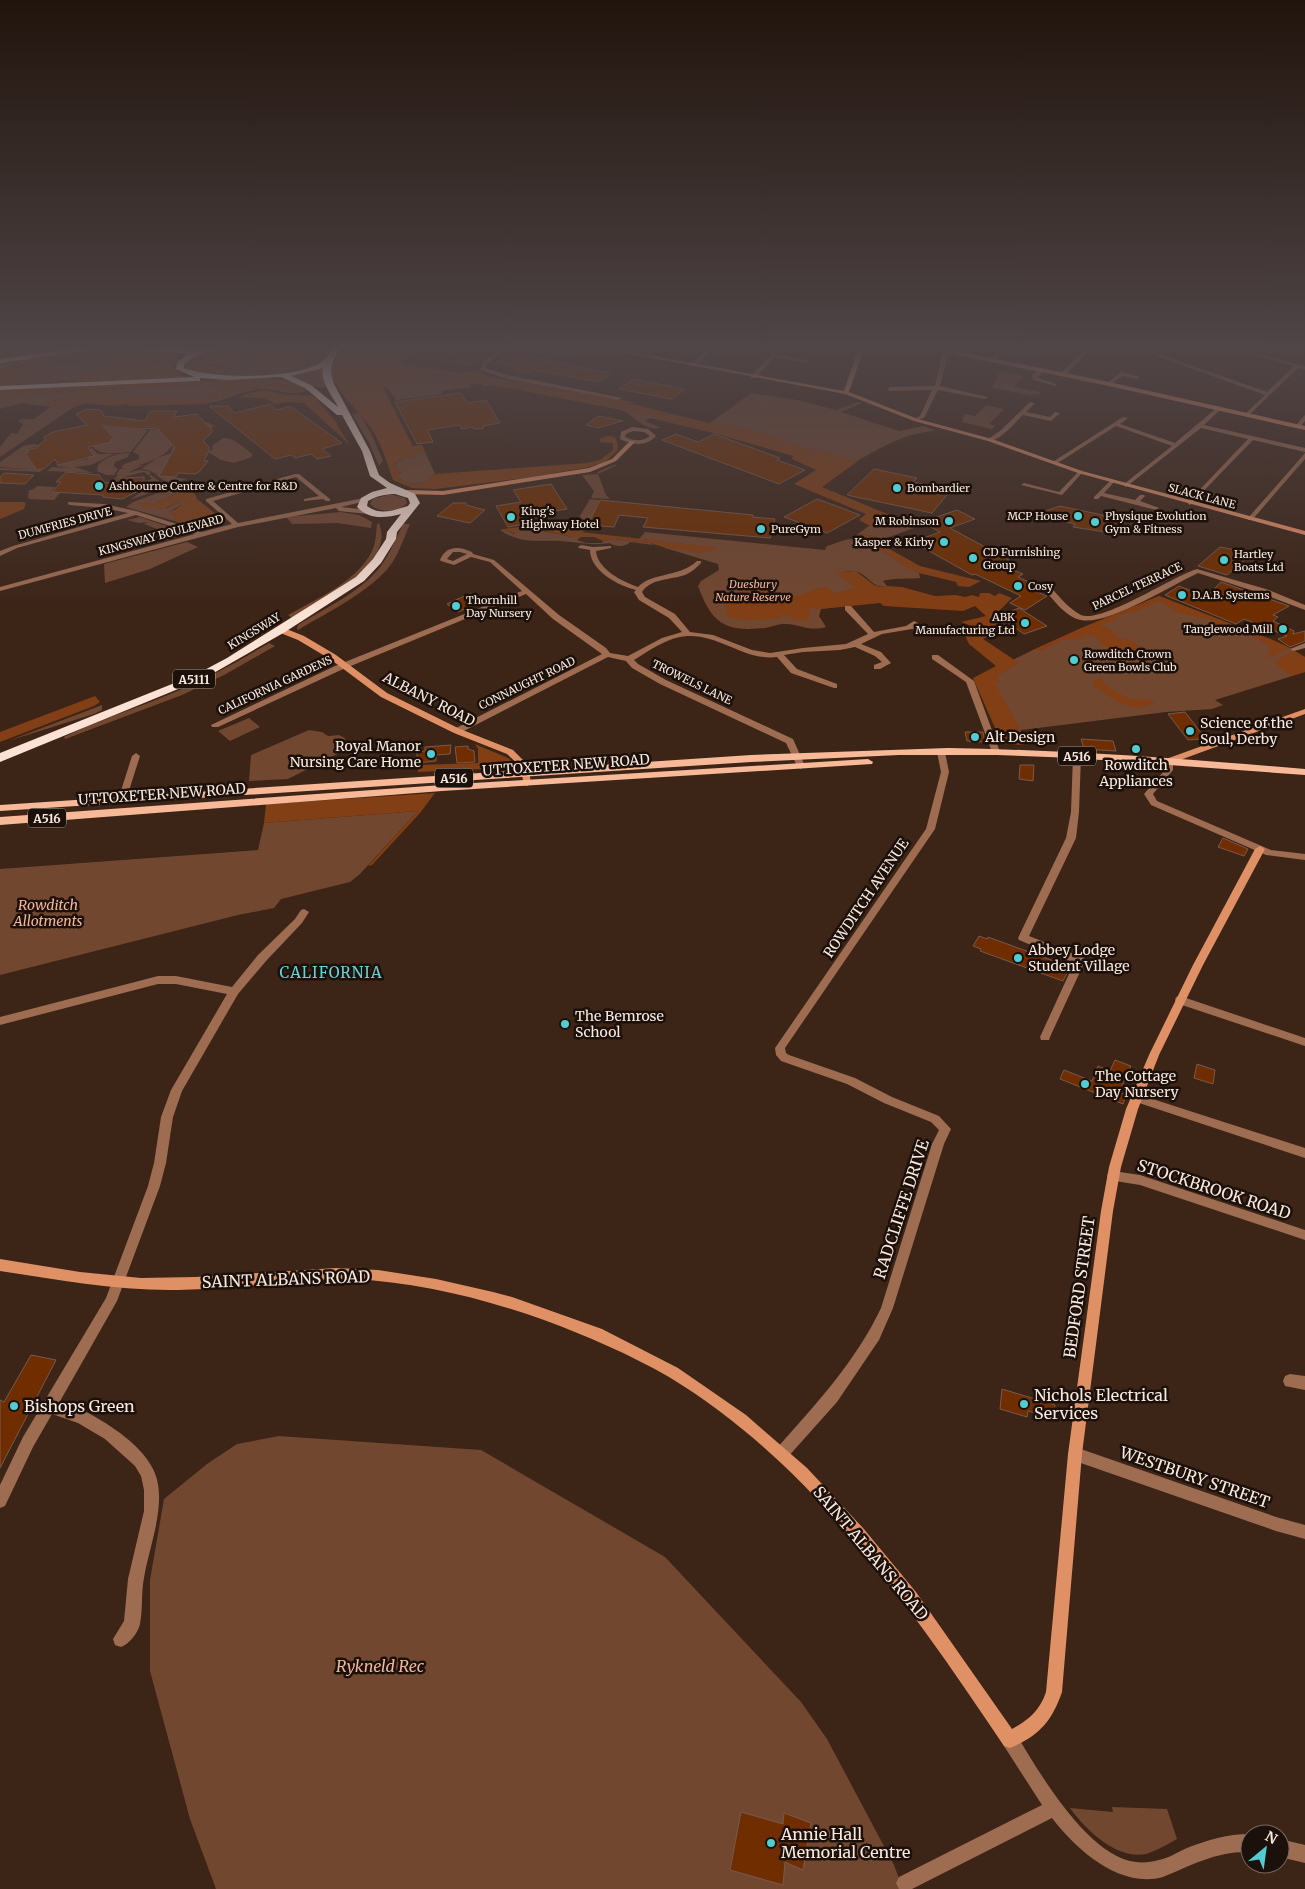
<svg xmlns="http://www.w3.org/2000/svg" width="1305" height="1889" font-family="Merriweather,serif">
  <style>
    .green { fill: #724730 }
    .forest { fill: #823e14; fill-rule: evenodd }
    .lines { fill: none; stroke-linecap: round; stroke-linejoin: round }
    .stream { stroke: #9b552e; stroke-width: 2 }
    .building { fill: #702e00; stroke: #765a4c }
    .street { fill: #9e6c51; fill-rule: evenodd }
    .secondary { fill: #e09065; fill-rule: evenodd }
    .primary { fill: #f7b998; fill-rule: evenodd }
    .highway { fill: #fce2d5; fill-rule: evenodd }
    .poi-dot { fill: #51ccd1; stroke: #1b100a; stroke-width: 2 }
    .labels { text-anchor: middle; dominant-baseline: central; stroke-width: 5; stroke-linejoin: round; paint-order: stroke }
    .far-poi-label { font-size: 11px; fill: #f9e9e0; stroke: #1b100a; text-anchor: start }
    .far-street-label { font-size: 11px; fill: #f9e9e0; stroke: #1b100a }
    .far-park-label { font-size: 11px; font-style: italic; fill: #f4b798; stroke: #1b100a }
    .shield { fill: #1b100a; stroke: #b6a8a0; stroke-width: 1 }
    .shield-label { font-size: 12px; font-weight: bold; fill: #f9e9e0 }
    .street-label { font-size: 14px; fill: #f9e9e0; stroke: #1b100a }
    .poi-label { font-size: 14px; fill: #f9e9e0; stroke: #1b100a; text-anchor: start }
    .park-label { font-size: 14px; font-style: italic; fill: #f4b798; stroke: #1b100a }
    .neighbourhood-label { font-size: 15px; letter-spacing: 1px; fill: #66d3d7; stroke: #1b100a }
    .near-street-label { font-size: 16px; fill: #f9e9e0; stroke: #1b100a }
    .near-poi-label { font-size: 16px; fill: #f9e9e0; stroke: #1b100a; text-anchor: start }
    .near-park-label { font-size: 16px; font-style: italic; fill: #f4b798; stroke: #1b100a }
  </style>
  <rect width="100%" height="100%" fill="#3c2417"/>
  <path class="green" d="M 327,355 C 324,360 321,364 316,366 C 292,377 219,377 192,372 L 232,368 L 240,363 L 248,363 L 257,366 L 274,365 L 277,362 L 275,366 L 279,368 C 297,361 309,370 327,355 Z
    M 104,359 L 110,361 L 89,369 L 84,376 L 68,382 L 25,384 L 41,364 Z
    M 323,368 L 326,387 C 315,391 302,379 290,376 Z
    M 1003,372 L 1023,376 L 1014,387 L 1040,392 L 1039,394 L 1030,395 L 992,388 L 999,373 Z
    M 427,374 L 480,382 L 483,383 L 470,385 L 471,387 L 441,391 L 442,394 L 396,400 L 386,386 Z
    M 222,385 L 226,387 L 202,397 L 152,397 L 102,395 L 105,389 Z
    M 276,385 L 298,393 C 285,394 273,388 260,389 C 239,391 223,403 200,404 L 225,396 L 240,388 L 254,389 Z
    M 80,391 L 78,395 L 45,403 L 74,407 L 0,457 L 0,447 L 11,433 L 17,434 L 23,424 L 19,422 L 20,419 L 34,419 L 50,407 L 22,403 L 0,409 L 0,397 Z
    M 751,393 L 798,400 L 836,410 L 858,402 L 862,403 L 841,412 L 899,431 L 924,426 L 936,431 C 903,433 883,447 855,462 L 710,423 Z
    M 986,405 L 1004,409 L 989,424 L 995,426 L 992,429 L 962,422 L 964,414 L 975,416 Z
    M 612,407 L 653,416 L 663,421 L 650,418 L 645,421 L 661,428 C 647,430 641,423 631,416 C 626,411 618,409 612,407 Z
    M 359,413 L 371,433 L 383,461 L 379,466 L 369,443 L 352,414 Z
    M 207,422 L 215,426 L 171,447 C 165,457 140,466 128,468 L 143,465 L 128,473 L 139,470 L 149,471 L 151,474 L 148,475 L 144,472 L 112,480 L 119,475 L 116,475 L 120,469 L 126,469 L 121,468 L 124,464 L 139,459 L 139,455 L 133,452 L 150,430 Z
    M 89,425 L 148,430 L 131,452 C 118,452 103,457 93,447 L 95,444 L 112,442 L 110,440 L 113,438 L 108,431 Z
    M 223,438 C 233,437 245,448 252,454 L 252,457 L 234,463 L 221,460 L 208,452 L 213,449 L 212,446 Z
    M 33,444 L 41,445 L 28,449 L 29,452 L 25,453 L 31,461 L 46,466 L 40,472 L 0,470 L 0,468 L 28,469 L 0,467 L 0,462 L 23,446 Z
    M 178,445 L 177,455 L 170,455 L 166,476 L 187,479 C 157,490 163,470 141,469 L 157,458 L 174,452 L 171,451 L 173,447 Z
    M 92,448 L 98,454 L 114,454 L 91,465 L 75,467 L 93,473 L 47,471 L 52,467 L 71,468 L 56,466 L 58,464 L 88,459 L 89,450 Z
    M 425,452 L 435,474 L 429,478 L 428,482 L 410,484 L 399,479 L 398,475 L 401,472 L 394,466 C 401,458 405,458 415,457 L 417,453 Z
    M 130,453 L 128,457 L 115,462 L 114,466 L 118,469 L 114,475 L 106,475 L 97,471 L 98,465 C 107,456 118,453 130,453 Z
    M 614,465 L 617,465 L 598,474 L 606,495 L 610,499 L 591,498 L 594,491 L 582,475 L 598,474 L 597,472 Z
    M 151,475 L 162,483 L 172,485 L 130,500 L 141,492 L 121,488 L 152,479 L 149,476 Z
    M 37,486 L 55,487 L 51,492 L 61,492 L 54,500 L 29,499 L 28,497 L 29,490 L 32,490 Z
    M 186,486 L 188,487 L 187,489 L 155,503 L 142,503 L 167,508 L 179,502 L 186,502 L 169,512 L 176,516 L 174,521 L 126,507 L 133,502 L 166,490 Z
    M 390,494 L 405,498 L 407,503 C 398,512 379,514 370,504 L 373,499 Z
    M 590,499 L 600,500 L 586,529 L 583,532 L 580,532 L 579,524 L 575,524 Z
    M 341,512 L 359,515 L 372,522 L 371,528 L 337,523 L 292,524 L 286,517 Z
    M 140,517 L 178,530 L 167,533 L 144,524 L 147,522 L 139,523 L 127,520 Z
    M 379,523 C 396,565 321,601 293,619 L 288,615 C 316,599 357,582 372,551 C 376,543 376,533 377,524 Z
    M 403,524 L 410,524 C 404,537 400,551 392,563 C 372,591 328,612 298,630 L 297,629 L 298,625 C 325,608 361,592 381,566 C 390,553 396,539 403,524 Z
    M 914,525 L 914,528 L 881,540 L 874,536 L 858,534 L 869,526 Z
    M 504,529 L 514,534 L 520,529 L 526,528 L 573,537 L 582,536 L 577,540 L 586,543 L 602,543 L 603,541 L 614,539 L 650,543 L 654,545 L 630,542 C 626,547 614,547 610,543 C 592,546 577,542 560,541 C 538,540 520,544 500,530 Z
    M 645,532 L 825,550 L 827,546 C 834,544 847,538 853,539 C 878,542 897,563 919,573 L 920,578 C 910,579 890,578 883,581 L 887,586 C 872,590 868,573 854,571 C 851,571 846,571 842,572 L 880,601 L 821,609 L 819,616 L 826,627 C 809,632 797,623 784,624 C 778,624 771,627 765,628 C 725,632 712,624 698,586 L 701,581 L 719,570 L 718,564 L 665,548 L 668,542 L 639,539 Z
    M 187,542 L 198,547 L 150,569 L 105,583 L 104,564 Z
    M 1159,596 L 1286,646 L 1305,657 L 1305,672 L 1215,700 L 1223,705 L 1212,709 L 1166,712 L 998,733 L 974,680 C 1033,647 1096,623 1159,596 Z
    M 269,643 L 275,646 L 226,674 L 182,695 L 65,739 L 64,737 C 98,720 135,709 170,694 C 205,680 237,662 269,643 Z
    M 102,705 L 102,710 L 94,714 L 8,741 Z
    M 249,718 L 260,727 L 230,741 L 218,731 Z
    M 309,730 L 322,732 L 328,736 L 339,735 L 345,738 L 343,751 L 288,779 L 249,781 L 251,755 Z
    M 418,811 L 360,874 L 350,882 L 281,899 L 274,908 L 238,915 L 0,975 L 0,869 L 258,850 L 264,823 Z
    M 279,1436 L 481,1450 L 665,1557 L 801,1702 L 827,1739 L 894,1865 L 903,1889 L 216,1889 L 190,1819 L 150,1671 L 150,1580 L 164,1499 L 207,1464 L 237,1444 Z
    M 1112,1807 L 1167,1809 L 1177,1839 C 1168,1844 1156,1851 1146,1854 C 1116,1860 1085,1829 1070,1808 L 1113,1812 Z"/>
  <path class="forest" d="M 48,346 L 98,346 L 0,359 L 0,352 L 43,348 Z
    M 237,346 L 333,346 C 321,365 310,366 289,365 C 285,365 281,367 277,367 L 276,364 L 270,368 L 262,365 L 249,366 L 247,363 L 240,363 L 232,368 L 192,372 L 185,367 L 185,364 L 192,357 L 206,352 Z
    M 343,346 L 426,346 L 399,363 L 459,373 L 477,371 L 492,377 L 633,402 L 632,404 L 709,423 L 717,422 L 768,434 L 795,445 L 858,461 L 822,487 L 914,525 L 870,526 L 859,520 L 866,514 L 794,484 L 816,470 L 792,459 L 793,456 L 717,434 L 663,421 L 652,416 L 492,385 L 484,386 L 480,382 L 427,374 L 383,388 L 413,446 L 422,445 L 425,452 L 417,453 L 415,457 C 405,458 401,458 394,465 L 397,469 L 400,470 L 399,479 L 410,484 L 427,482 L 429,478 L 435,474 L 587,463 L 600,460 L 613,450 L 613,443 L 600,442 L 600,439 C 605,436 609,435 615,437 L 618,445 L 617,451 L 605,462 L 589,467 L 531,477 L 436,489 L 412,488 L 393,480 C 387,462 381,442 370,427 C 356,408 337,393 330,371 Z
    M 103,350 L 150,351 L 178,355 L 179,358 L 174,363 L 173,368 L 185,378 L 68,382 L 84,376 L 89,369 L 109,362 C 93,355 59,362 41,364 L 25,384 L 0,386 L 0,363 L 63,353 Z
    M 266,378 L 293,381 L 311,390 L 298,393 L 276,385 L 254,389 L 240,388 L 225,396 L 200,404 L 130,406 L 128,404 L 114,406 L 85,403 L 74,407 L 44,403 L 78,395 L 80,391 L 0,397 L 0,390 ZM 222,385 L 225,387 L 202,397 L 152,397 L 102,394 L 105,389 Z
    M 264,390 L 289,395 L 312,396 L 316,398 L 335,421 L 349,444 L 304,403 L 290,402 L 276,404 L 263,398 L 239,397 L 250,393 Z
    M 187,489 L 195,494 L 197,499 L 221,518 C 205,529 192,527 174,521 L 176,516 L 168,512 L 176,509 L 185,502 L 179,502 L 161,510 L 153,505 L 145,509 L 139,506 L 142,503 L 155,503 Z
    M 0,502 L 23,502 L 26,503 L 24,509 L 0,519 Z
    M 522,516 L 528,524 L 533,522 L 535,524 L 575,529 L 575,524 L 579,524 L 580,532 L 715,547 L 719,549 L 700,553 L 666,548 L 650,543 L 614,539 L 603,541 L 594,537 L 573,537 L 535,529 L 520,529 L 516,534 L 504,529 L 524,526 L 520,517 Z
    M 858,534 L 874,536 L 881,540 L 877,542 L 920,566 L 981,581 L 969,587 L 958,586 L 956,582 L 919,573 L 904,566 L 872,545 L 851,539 Z
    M 856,571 L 874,585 L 880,587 L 887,586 L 902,587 L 935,596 L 956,595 L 965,597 L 972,595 L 979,597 L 980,593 L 989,593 L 995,596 L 999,593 L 1012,598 L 998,612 L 1005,617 L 1001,620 L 1009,626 L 983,639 L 1019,663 L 996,677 L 1002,682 L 994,682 L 1021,731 L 1024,745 L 1002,744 L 973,678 L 996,666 L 969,644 L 966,638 L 969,625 L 961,622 L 986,616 L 975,606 L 963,611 L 884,606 L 880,603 L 821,609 L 809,608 L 809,618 C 798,624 791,616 781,614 L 780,618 L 746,620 L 730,617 L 726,611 L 726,606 L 723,603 L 723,598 L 734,596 L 739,597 L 743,589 L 768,589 L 773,595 C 781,594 789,597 797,596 C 810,594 822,579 834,593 L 855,588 L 836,572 Z
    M 1159,596 L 1273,640 L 1286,646 L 1287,649 L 1271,657 L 1266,657 L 1269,651 L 1269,645 C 1259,641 1253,634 1241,632 L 1235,635 L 1229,633 L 1227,628 L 1215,626 L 1212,620 L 1179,613 L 1159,601 L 1135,612 L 1124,613 L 1113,621 L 1099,624 L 1112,630 L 1117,638 L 1129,639 L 1149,652 L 1149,654 L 1132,662 L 1123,660 L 1119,652 L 1107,648 L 1094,636 L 1088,635 L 1078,639 L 1062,640 L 1041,651 L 1033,650 L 1081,628 Z
    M 1296,652 L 1305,657 L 1305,672 L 1291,676 L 1274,662 L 1289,653 Z
    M 1097,679 L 1101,679 C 1104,686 1125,698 1133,699 C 1142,701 1146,696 1155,702 C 1129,716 1116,699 1093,686 L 1094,681 Z
    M 95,696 L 100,702 L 94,706 L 0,742 L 0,732 Z
    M 475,744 L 508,758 L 513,762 L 501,768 L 418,772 L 418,765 L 478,763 L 478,749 Z
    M 435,793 L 420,813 L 372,865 L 368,866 L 418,811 L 264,823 L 266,804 Z"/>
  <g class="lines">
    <path class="stream" d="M 302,346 L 315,348
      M 195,365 L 241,358 L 255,351 L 276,346
      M 0,367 C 49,359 106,343 153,364 L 152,367 L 160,367"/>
  </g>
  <path class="building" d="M 465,346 L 488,346 L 474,356 L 480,357 L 469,365 L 412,356 L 424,348 L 455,353 Z
    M 509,354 L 547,360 L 545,361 L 611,373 L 599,382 L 533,370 L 529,373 L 514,370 L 519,367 L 495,363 Z
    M 633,379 L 684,389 L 672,399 L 619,389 Z
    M 461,393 L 467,403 L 486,400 L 500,423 L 483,426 L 484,428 L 474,429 L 473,427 L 462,429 L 460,425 L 427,430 L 433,442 L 417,444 L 395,402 Z
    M 270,404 L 277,410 L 290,406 L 342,443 L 322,449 L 331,456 L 317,459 L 311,454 L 295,458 L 291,455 L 275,459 L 209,406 L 228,406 L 235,413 Z
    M 87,409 L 101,410 L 104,416 L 145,421 L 150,411 L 177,411 L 174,417 L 197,414 L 213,431 L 203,441 L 210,448 L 204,461 L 208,461 L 199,472 L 195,474 L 178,473 L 176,477 L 159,476 L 175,447 L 157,428 L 141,429 L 103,426 L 114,439 L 110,440 L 112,442 L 88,447 L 94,456 L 58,465 L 55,459 L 45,468 L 37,470 L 25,453 L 29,452 L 27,450 L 36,448 L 45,440 L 44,437 L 53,432 L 87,425 L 76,414 Z
    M 598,416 L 623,421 L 598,428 L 586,425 Z
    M 676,434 L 698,442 L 714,434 L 780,458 L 777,460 L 805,470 L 779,484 L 662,440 Z
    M 874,469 L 917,478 L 913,482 L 951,490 L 932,513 L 847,495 Z
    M 66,472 L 99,475 L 104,482 L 111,483 L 121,478 L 144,477 L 144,481 L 118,488 L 136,492 L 122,499 L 103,497 L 103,495 L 52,492 L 61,482 L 56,482 Z
    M 4,473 L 34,475 L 25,484 L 0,483 L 0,477 Z
    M 551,484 L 567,509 L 521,517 L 525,524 L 508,527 L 496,506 L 521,502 L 513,490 Z
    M 817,499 L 839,507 L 860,515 L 827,533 L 784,517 Z
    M 600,500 L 753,515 L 753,517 L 775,519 L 770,538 L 643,527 L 648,518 L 619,515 L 614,527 L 599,526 L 597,530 L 586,529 Z
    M 453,503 L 466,503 L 466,505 L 485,510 L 470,523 L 437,516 Z
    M 1060,506 L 1126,520 L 1118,534 L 1073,527 L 1075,524 L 1034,515 Z
    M 957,510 L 975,519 L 950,528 L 1009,560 L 999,564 L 1023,574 L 1018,577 L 1033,584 L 1027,588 L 1047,596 L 1025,610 L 1010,603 L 1021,596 L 975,574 L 972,575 L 913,542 L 940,532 L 922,522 Z
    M 1220,547 L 1236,550 L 1238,548 L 1262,555 L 1252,561 L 1245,560 L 1227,575 L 1198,566 Z
    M 1221,582 L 1289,606 L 1273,615 L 1278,617 L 1273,621 L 1294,631 L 1293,634 L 1305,631 L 1305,641 L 1290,647 L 1278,639 L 1287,636 L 1244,619 L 1236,624 L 1165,595 L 1179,586 L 1206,597 Z
    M 471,593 L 483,601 L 458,612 L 447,604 Z
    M 1019,608 L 1047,626 L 1024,634 L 1004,620 L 1011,618 L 1004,614 Z
    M 1185,712 L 1199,730 L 1208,742 L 1202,744 L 1201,739 L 1188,740 L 1168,714 Z
    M 965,732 L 983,732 L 985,742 L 967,741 Z
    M 1081,739 L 1113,741 L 1116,751 L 1084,749 Z
    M 451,745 L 450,754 L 436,755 L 436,761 L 417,763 L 417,752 L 425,751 L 425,747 Z
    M 468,746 L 468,749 L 474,751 L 475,762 L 457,763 L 455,747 Z
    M 1020,765 L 1034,765 L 1033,781 L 1019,779 Z
    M 1223,838 L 1248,849 L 1244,856 L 1218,847 Z
    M 979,936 L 987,939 L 988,937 L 1070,967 L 1063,981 L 980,951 L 981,949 L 973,946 Z
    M 1115,1060 L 1131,1066 L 1122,1086 L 1121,1093 L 1126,1095 L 1123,1104 L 1060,1079 L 1064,1070 L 1092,1081 L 1098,1066 L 1110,1071 Z
    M 1197,1064 L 1215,1070 L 1213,1084 L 1194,1078 Z
    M 31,1355 L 56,1360 L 0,1468 L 0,1400 L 4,1402 Z
    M 1002,1389 L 1055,1405 L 1053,1418 L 1028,1411 L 1027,1417 L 1000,1409 Z
    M 741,1812 L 783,1824 L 784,1813 L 811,1823 L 803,1870 L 785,1862 L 783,1885 L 730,1870 Z"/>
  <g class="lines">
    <path class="street" d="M 505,346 L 511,346 L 487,364 L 485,368 L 508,375 L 622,398 L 619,400 L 508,379 L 480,370 L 483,362 Z
      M 615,346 L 621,346 L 614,351 L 610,351 L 610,349 Z
      M 711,346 L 717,346 L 695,366 L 691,366 L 691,364 Z
      M 779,346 L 785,346 L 777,354 L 809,361 L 806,363 L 775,357 L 755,378 L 751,378 L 751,376 Z
      M 1002,346 L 1007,346 L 995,361 L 991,361 L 990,360 Z
      M 1088,346 L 1094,346 L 1065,375 L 1061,375 L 1061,373 Z
      M 1129,346 L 1136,346 L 1267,392 L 1294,366 L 1223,346 L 1230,346 L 1305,366 L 1305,370 L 1298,368 L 1247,417 L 1245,416 L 1245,414 L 1265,395 Z
      M 948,349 L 951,351 L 948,354 L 940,386 L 988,397 L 985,399 L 938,390 L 924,418 L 914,421 L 914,419 L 920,416 L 932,390 L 890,391 L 887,389 L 890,387 L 935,386 L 942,354 Z
      M 1039,369 L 1044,370 L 1038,378 L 1056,384 L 1056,386 L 1033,380 L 1032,376 Z
      M 1121,372 L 1140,377 L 1137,379 L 1122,376 L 1111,385 L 1107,385 L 1107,383 Z
      M 1030,402 L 1035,403 L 1026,412 L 1050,417 L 1055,412 L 1060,413 L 1051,421 L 1023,415 C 1014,423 1001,441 988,441 L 988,439 L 1000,431 Z
      M 1219,406 L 1222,408 L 1221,409 L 1204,425 L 1305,448 L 1305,452 L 1253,440 L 1190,505 L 1188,504 L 1188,502 L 1248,439 L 1201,428 L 1126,487 L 1123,485 L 1124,484 L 1172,446 L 1116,426 L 1056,464 L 1051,463 L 1123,417 L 1128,418 L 1120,424 L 1175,443 Z
      M 1305,415 L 1305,421 L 1300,427 L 1296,427 L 1296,425 Z
      M 632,427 L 648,429 L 656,436 C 646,447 632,445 620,439 L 621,432 ZM 633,431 L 644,432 L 650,436 C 642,442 634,441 625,437 L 626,434 Z
      M 1305,453 L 1305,459 L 1252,520 L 1248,520 L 1248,518 Z
      M 1080,470 L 1083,472 L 1082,473 L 1062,495 L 1021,485 L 1024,483 L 1059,492 Z
      M 295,474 L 299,474 L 330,499 L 330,501 L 326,501 L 323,499 L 304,501 L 304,499 L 319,496 L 296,477 L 213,501 L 238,523 L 364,498 L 367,500 L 366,501 L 341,507 L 368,510 L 371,512 L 368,514 L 339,511 L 336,508 L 238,527 L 0,591 L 0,587 L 195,534 L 136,515 L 17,548 L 0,556 L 0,551 L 13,546 L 128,513 L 104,508 L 70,505 L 68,504 L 68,502 L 104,504 L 136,511 L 202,532 L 232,524 L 206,501 L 206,499 Z
      M 1112,479 L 1115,481 L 1104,493 L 1135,500 L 1140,495 L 1144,495 L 1145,496 L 1140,501 L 1159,508 L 1156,510 L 1101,496 L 1098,499 L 1094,499 L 1094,497 Z
      M 581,545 L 593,547 L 611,546 L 611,548 L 596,551 C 597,569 623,582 638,587 C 652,572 678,578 697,561 L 701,561 L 701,563 C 696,568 692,572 685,575 C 671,580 651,578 642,592 L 645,597 L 675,614 L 690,632 L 713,635 L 752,650 L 770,653 L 803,648 L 846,644 L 868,634 L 845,610 L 845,606 L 851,606 L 874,632 L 906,626 L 914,621 L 918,623 L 916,628 L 912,629 L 882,634 L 861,644 L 881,652 L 891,663 L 880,669 L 874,669 L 874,665 L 882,662 L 875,656 L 855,647 L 840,650 L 803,652 L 784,655 L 797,669 L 837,684 L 837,688 L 834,688 L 791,673 L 777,657 C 745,661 719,634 687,636 C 668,637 650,650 634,660 L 638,664 L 666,680 L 793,739 L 805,766 L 801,769 L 797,766 L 786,743 L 660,684 L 632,668 L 626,661 L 608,657 L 460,733 L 454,733 L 454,729 L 602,654 L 553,619 L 526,594 L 341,670 L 218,727 L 212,727 L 211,725 L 335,666 L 522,591 L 490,562 L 471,557 L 454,565 L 441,561 L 440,560 C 446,545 459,546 472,552 L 473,554 L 494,560 L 559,615 L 606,648 L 610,653 L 628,656 L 662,638 L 682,632 L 669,618 L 639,600 L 634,592 L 636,590 C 619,586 590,571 590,550 L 579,548 L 578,547 ZM 453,552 L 460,552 L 467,554 L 453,561 L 447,559 Z
      M 1197,569 L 1269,590 L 1305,605 L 1305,610 L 1263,594 L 1198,573 C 1172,585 1107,626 1081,620 C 1065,617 1051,597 1041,585 L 1047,584 C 1058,594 1067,608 1081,615 C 1101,624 1173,576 1197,569 Z
      M 1305,643 L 1305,648 L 1294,651 L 1290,649 Z
      M 932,655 L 938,655 L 974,681 L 1000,752 L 999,754 L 996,755 L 992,752 L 966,682 L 932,659 Z
      M 941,749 L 945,752 L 949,772 L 935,829 L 785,1048 L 786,1053 L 789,1055 L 855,1078 L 892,1097 L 939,1116 L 951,1129 L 944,1144 L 893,1308 L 879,1340 L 837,1402 L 787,1458 L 782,1460 L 777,1458 L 775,1453 L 777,1448 C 816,1404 856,1361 881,1308 L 932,1144 L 939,1130 L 931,1122 L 884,1103 L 847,1084 L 781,1061 L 776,1055 L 775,1048 L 926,829 L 941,772 L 937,752 Z
      M 136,753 L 140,756 L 126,800 L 122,803 L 119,802 L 118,800 L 132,756 Z
      M 1077,753 L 1081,756 L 1079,812 L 1076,838 L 1029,936 L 1084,958 L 1085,961 L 1050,1037 L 1049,1040 L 1041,1040 L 1040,1037 L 1074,963 L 1019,940 L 1018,938 L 1066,838 L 1071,812 L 1073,756 Z
      M 1169,758 L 1173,761 L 1173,770 L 1153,794 L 1157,801 L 1271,850 L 1305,854 L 1305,860 L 1266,855 L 1151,805 L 1144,794 L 1165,770 L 1165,761 Z
      M 304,909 L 309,912 L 302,923 L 266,961 L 238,994 L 182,1091 L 173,1117 L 166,1163 L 160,1186 L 117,1301 L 59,1403 C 68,1406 79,1408 88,1413 C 111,1425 142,1446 153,1469 C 169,1500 149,1546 144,1578 C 141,1593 143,1609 140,1624 C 138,1633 129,1644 121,1647 L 115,1645 L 113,1639 L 124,1621 L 128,1579 L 144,1511 L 144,1490 L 141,1476 L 135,1466 L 105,1439 L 78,1423 L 52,1414 L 33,1447 L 5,1506 L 0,1508 L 0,1485 L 23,1437 L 106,1298 L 148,1186 L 154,1163 L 161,1117 L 171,1090 L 227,994 L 176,984 L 158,984 L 0,1025 L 0,1017 L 158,976 L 176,976 L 232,987 L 258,955 L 295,919 L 301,910 Z
      M 1180,996 L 1305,1038 L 1305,1046 L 1176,1003 L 1175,1000 L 1176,997 Z
      M 1137,1094 L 1305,1148 L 1305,1158 L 1133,1101 L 1131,1098 L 1133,1095 Z
      M 1113,1171 L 1140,1175 L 1305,1230 L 1305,1240 L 1140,1185 L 1109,1180 L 1107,1176 L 1109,1172 Z
      M 1290,1374 L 1305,1376 L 1305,1390 L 1285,1386 L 1283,1381 L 1285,1376 Z
      M 1075,1447 L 1276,1517 L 1305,1525 L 1305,1539 L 1276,1531 L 1075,1461 L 1070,1459 L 1068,1454 L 1070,1449 Z
      M 1010,1732 L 1016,1734 C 1039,1772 1088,1857 1136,1862 C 1143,1863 1152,1862 1159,1860 C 1169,1858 1178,1852 1187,1848 C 1208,1840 1227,1834 1250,1834 L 1250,1852 C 1217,1851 1192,1865 1163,1877 C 1119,1889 1076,1849 1052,1818 L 912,1889 L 899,1889 L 896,1883 L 899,1877 L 1042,1805 L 1004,1746 L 1002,1740 L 1004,1734 Z
      M 1280,1839 L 1305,1845 L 1305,1863 L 1280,1857 Z"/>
    <path class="secondary" d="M 588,346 L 598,346 L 844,391 L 858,350 L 863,346 L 868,346 L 863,351 L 849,392 L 918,419 L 992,439 L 1082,471 L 1305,531 L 1305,535 L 1078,473 L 988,441 L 914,421 L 845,394 Z
      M 935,346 L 941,346 L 943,348 L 957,351 L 1109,382 L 1305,426 L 1305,430 L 1109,386 L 957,355 L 939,350 Z
      M 630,441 L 635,442 L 616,461 L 590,472 L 443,495 L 406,494 L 403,492 L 406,490 L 443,491 L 589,468 L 612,459 Z
      M 278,628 L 284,628 L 304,636 L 336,655 L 387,693 L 460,729 L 513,750 L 528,765 L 531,783 L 527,786 L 524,785 L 520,766 L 507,754 L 454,733 L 381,697 L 330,659 L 298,640 L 278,632 Z
      M 1305,709 L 1305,714 L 1172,763 L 1166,763 L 1165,761 L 1166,759 Z
      M 1260,846 L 1265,849 L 1203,965 L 1159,1055 L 1138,1109 L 1121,1167 L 1113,1211 L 1082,1454 L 1062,1692 C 1052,1721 1039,1736 1010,1748 L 1004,1746 C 911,1608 814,1465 669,1377 C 629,1354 587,1336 544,1320 C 482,1298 417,1282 351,1279 C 335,1278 319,1280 304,1281 C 262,1284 220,1289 178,1290 C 118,1291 59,1280 0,1271 L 0,1259 L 80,1272 L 141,1278 L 196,1277 L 336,1268 L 378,1270 L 436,1279 L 493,1292 L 512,1297 L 602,1329 L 678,1368 L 746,1415 L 807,1468 L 863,1528 L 916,1592 L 1012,1729 C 1029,1720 1040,1710 1046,1692 L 1068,1454 L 1101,1211 L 1109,1167 L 1126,1109 L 1149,1055 L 1193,965 L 1255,849 Z"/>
    <path class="primary" d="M 948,748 C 1067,750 1186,759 1305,769 L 1305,775 L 1074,758 L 997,755 L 899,755 L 751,762 L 0,811 L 0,805 L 751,755 Z
      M 868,759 L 873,762 L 872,764 L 442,791 L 0,825 L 0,817 L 442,785 Z"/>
    <path class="highway" d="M 93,346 L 141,346 L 198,350 L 218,346 L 231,346 L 230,348 C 214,351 196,352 184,365 L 184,368 C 211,379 295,379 320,363 C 326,359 330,352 334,346 L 342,346 C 333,361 328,366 334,384 L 370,451 L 379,475 L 390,483 L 415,494 L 420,503 L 397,532 L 396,539 L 381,563 L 364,581 L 285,632 L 205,678 L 0,762 L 0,753 L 197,674 L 227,658 L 356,577 L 373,559 L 386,539 L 387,532 L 401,514 C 385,518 369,520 357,507 L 361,498 L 372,492 L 387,488 L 370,476 L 362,451 L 342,415 L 337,415 L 305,388 L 281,377 L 227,380 L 200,378 L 200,381 L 197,381 L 0,390 L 0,386 L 194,377 L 176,369 L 177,362 L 188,354 L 127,349 L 93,350 L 0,363 L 0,359 ZM 323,368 C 319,380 333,397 338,407 L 311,385 L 291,376 ZM 395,494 L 408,498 L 410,503 L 408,506 C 394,510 380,516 367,506 L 368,501 C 377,496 385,494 395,494 Z"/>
  </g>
  <linearGradient id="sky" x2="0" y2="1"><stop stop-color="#21140d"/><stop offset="0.57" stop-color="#504547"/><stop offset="1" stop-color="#504547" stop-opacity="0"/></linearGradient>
  <rect width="1305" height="610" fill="url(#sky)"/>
  <g class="poi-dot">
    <circle cx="99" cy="486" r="5"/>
    <circle cx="897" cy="488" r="5"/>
    <circle cx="1078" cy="516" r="5"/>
    <circle cx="511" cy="517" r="5"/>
    <circle cx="949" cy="521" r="5"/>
    <circle cx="1095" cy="522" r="5"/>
    <circle cx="761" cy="529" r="5"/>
    <circle cx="944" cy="542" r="5"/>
    <circle cx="973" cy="558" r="5"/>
    <circle cx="1224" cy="560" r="5"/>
    <circle cx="1018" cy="586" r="5"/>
    <circle cx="1182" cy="595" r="5"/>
    <circle cx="456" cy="606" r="5"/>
    <circle cx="1025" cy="623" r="5"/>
    <circle cx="1283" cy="629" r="5"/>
    <circle cx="1074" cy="660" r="5"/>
    <circle cx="1190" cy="731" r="5"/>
    <circle cx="975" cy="737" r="5"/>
    <circle cx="1136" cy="749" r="5"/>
    <circle cx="431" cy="754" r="5"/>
    <circle cx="1018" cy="958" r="5"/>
    <circle cx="565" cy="1024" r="5"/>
    <circle cx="1085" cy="1084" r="5"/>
    <circle cx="1024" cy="1404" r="5"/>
    <circle cx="14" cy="1406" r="5"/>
    <circle cx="771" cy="1843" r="5"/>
  </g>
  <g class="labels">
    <g class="far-poi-label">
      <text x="109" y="486">Ashbourne Centre &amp; Centre for R&amp;D</text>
      <text x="907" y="488">Bombardier</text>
      <text x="521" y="511">King's<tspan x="521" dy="13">Highway Hotel</tspan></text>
      <text x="1068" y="516" text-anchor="end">MCP House</text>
      <text x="1105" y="516">Physique Evolution<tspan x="1105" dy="13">Gym &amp; Fitness</tspan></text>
      <text x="939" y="521" text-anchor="end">M Robinson</text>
      <text x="771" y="529">PureGym</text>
      <text x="934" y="542" text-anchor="end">Kasper &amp; Kirby</text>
      <text x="983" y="552">CD Furnishing<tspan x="983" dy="13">Group</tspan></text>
      <text x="1234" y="554">Hartley<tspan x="1234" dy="13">Boats Ltd</tspan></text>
      <text x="1028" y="586">Cosy</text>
      <text x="1192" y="595">D.A.B. Systems</text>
      <text x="466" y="600">Thornhill<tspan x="466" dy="13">Day Nursery</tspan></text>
      <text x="1015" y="617" text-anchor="end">ABK<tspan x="1015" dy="13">Manufacturing Ltd</tspan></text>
      <text x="1273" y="629" text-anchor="end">Tanglewood Mill</text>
      <text x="1084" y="654">Rowditch Crown<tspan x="1084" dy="13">Green Bowls Club</tspan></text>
    </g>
    <g class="far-street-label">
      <text transform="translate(1202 496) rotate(15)">SLACK LANE</text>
      <text transform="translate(65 523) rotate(-15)">DUMFRIES DRIVE</text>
      <text transform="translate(161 535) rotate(-15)">KINGSWAY BOULEVARD</text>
      <text transform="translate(1137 586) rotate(-25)">PARCEL TERRACE</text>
      <text transform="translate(254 631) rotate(-31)">KINGSWAY</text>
      <text transform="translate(692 682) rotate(26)">TROWELS LANE</text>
      <text transform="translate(527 683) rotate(-26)">CONNAUGHT ROAD</text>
      <text transform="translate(275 685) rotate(-25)">CALIFORNIA GARDENS</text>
    </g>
    <g class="far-park-label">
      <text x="753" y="584">Duesbury<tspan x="753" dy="13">Nature Reserve</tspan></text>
    </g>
    <g class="shield">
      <rect x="173" y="669.5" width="42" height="19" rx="4"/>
      <rect x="1058" y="746.5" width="38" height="19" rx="4"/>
      <rect x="435" y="768.5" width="38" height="19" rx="4"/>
      <rect x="28" y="808.5" width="38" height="19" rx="4"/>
    </g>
    <g class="shield-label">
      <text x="194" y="679">A5111</text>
      <text x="1077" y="756">A516</text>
      <text x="454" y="778">A516</text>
      <text x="47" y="818">A516</text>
    </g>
    <g class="street-label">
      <text transform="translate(429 699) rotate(27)">ALBANY ROAD</text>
      <text transform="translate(566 765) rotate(-4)">UTTOXETER NEW ROAD</text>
      <text transform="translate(162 794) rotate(-4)">UTTOXETER NEW ROAD</text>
      <text transform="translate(866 898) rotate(-56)">ROWDITCH AVENUE</text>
    </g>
    <g class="poi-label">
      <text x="1200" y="723">Science of the<tspan x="1200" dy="16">Soul, Derby</tspan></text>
      <text x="985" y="737">Alt Design</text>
      <text x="421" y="746" text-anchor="end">Royal Manor<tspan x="421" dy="16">Nursing Care Home</tspan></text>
      <text x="1136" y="765" text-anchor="middle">Rowditch<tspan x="1136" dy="16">Appliances</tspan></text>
      <text x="1028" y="950">Abbey Lodge<tspan x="1028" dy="16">Student Village</tspan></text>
      <text x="575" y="1016">The Bemrose<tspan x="575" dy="16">School</tspan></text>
      <text x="1095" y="1076">The Cottage<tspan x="1095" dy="16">Day Nursery</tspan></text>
    </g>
    <g class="park-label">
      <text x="48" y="905">Rowditch<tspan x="48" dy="16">Allotments</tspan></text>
    </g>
    <g class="neighbourhood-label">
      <text x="331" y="972">CALIFORNIA</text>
    </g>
    <g class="near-street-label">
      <text transform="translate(1214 1189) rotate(18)">STOCKBROOK ROAD</text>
      <text transform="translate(901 1209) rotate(-72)">RADCLIFFE DRIVE</text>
      <text transform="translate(286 1279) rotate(-2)">SAINT ALBANS ROAD</text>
      <text transform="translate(1079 1287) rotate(-82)">BEDFORD STREET</text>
      <text transform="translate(1195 1477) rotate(19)">WESTBURY STREET</text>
      <text transform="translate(871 1553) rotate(50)">SAINT ALBANS ROAD</text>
    </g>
    <g class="near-poi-label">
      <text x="1034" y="1395">Nichols Electrical<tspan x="1034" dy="18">Services</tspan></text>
      <text x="24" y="1406">Bishops Green</text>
      <text x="781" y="1834">Annie Hall<tspan x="781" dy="18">Memorial Centre</tspan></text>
    </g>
    <g class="near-park-label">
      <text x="380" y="1666">Rykneld Rec</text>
    </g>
  </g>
  <g transform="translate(1265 1849) rotate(29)"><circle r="24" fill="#1b100a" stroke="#746760"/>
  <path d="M0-4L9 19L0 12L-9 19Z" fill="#51ccd1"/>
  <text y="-8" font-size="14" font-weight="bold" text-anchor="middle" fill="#f9e9e0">N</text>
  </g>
</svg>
